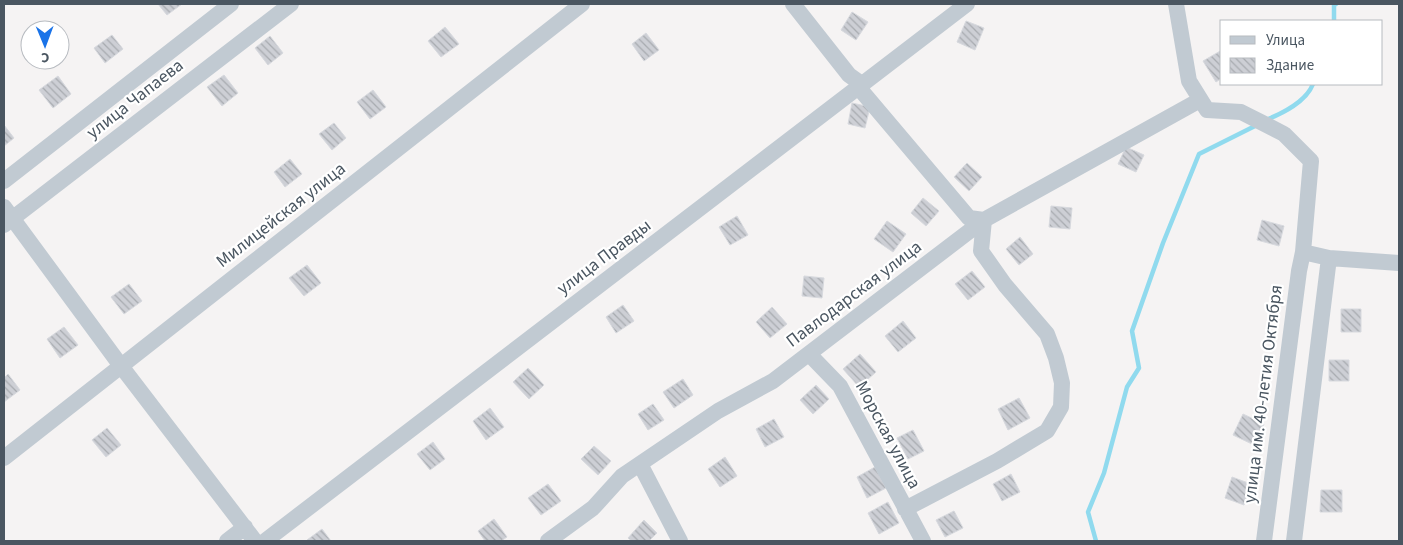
<svg xmlns="http://www.w3.org/2000/svg" width="1403" height="545" font-family="'Source Sans 3',sans-serif">
  <style>
    .lines { fill: none; stroke-linecap: round; stroke-linejoin: round }
    .stream { stroke: #90daee; stroke-width: 4.5 }
    .building { fill: url(#building-back-hatch); stroke: #d7d9de }
    .minor { stroke: #c1cad2; stroke-width: 16 }
    .labels { text-anchor: middle; dominant-baseline: central; stroke-width: 4.5; stroke-linejoin: round; paint-order: stroke }
    .street-label { font-size: 18px; fill: #4a5661; stroke: #fff }
  </style>
  <defs>
    <pattern id="building-back-hatch" width="6" height="6" patternUnits="userSpaceOnUse" patternTransform="scale(1.25)"><rect width="6" height="6" fill="#cdcfd5"/><path d="M-1 5l2 2M0 0l6 6M5-1l2 2" fill="none" stroke="#a8abb0"/></pattern>
  </defs>
  <rect width="100%" height="100%" fill="#f5f3f3"/>
  <g class="lines">
    <path class="stream" d="M 1334,21 L 1334,5 L 1336,4
      M 1266,120 C 1283,113 1306,102 1313,84
      M 1096,541 L 1088,512 L 1104,473 L 1127,387 L 1139,368 L 1132,331 L 1163,243 L 1199,154 L 1257,125"/>
  </g>
  <path class="building" d="M 158,4 L 182,4 L 167,15 Z
    M 852,12 L 868,22 L 856,40 L 841,30 Z
    M 966,21 L 984,28 L 975,50 L 957,42 Z
    M 445,27 L 459,44 L 441,57 L 428,41 Z
    M 646,33 L 659,50 L 644,61 L 632,44 Z
    M 112,35 L 123,49 L 105,63 L 94,48 Z
    M 270,36 L 283,53 L 268,65 L 255,48 Z
    M 1222,50 L 1222,78 L 1216,82 L 1203,61 Z
    M 224,75 L 238,93 L 222,106 L 207,87 Z
    M 58,76 L 71,94 L 53,108 L 39,90 Z
    M 373,90 L 386,107 L 370,119 L 357,102 Z
    M 852,103 L 870,107 L 865,128 L 848,124 Z
    M 334,123 L 346,138 L 332,150 L 319,134 Z
    M 4,125 L 14,138 L 4,146 Z
    M 1126,147 L 1144,155 L 1136,172 L 1118,164 Z
    M 290,159 L 302,174 L 285,187 L 274,172 Z
    M 967,163 L 982,177 L 969,191 L 954,177 Z
    M 923,198 L 939,211 L 926,226 L 911,213 Z
    M 1051,206 L 1072,208 L 1070,229 L 1049,227 Z
    M 737,216 L 748,235 L 730,245 L 719,227 Z
    M 1262,220 L 1284,226 L 1279,246 L 1257,240 Z
    M 887,221 L 906,234 L 893,252 L 874,239 Z
    M 1020,237 L 1033,254 L 1019,265 L 1006,249 Z
    M 307,265 L 321,283 L 304,296 L 289,278 Z
    M 972,271 L 985,287 L 968,300 L 955,284 Z
    M 804,276 L 824,278 L 822,298 L 802,296 Z
    M 129,284 L 142,301 L 124,314 L 111,297 Z
    M 623,305 L 634,321 L 616,333 L 606,317 Z
    M 772,307 L 787,324 L 770,338 L 756,322 Z
    M 1341,309 L 1361,309 L 1361,332 L 1341,332 Z
    M 903,321 L 916,338 L 898,352 L 885,336 Z
    M 64,327 L 78,345 L 60,358 L 47,339 Z
    M 860,354 L 876,372 L 859,387 L 843,369 Z
    M 1329,360 L 1349,360 L 1349,381 L 1329,381 Z
    M 528,368 L 544,385 L 529,399 L 513,382 Z
    M 8,374 L 20,390 L 4,402 L 4,378 Z
    M 683,379 L 693,395 L 674,408 L 663,392 Z
    M 816,385 L 829,399 L 813,414 L 800,400 Z
    M 1019,398 L 1030,418 L 1008,430 L 998,409 Z
    M 653,404 L 664,420 L 648,430 L 638,414 Z
    M 490,408 L 504,427 L 486,440 L 473,421 Z
    M 1243,414 L 1264,424 L 1254,445 L 1233,435 Z
    M 774,419 L 784,437 L 765,447 L 756,429 Z
    M 107,428 L 121,445 L 106,457 L 92,440 Z
    M 913,430 L 924,451 L 908,459 L 897,438 Z
    M 433,442 L 445,459 L 430,470 L 417,454 Z
    M 594,446 L 611,461 L 598,475 L 581,459 Z
    M 725,457 L 737,476 L 720,487 L 708,469 Z
    M 875,467 L 886,488 L 867,498 L 857,477 Z
    M 1011,474 L 1020,492 L 1002,501 L 993,484 Z
    M 1232,477 L 1251,484 L 1244,505 L 1225,498 Z
    M 548,484 L 561,501 L 541,515 L 528,498 Z
    M 1321,490 L 1342,490 L 1342,512 L 1320,512 Z
    M 888,502 L 899,523 L 879,534 L 868,513 Z
    M 954,511 L 963,528 L 945,537 L 936,520 Z
    M 494,519 L 507,537 L 501,541 L 485,541 L 478,531 Z
    M 644,520 L 657,533 L 649,541 L 632,541 L 628,538 Z
    M 322,529 L 331,541 L 308,541 L 307,540 Z"/>
  <g class="lines">
    <path class="minor" d="M 793,4 L 849,75 L 863,85
      M 1176,4 L 1189,81 L 1207,110 L 1241,112 L 1284,134 L 1311,161 L 1303,252 L 1329,258 L 1399,263
      M 859,88 L 969,218 L 984,220 L 981,251 L 1005,285 L 1047,334 L 1056,358 L 1062,383 L 1061,407 L 1047,431 L 997,461 L 905,509
      M 4,181 L 231,4
      M 4,207 L 121,366 L 255,541
      M 4,225 L 291,4
      M 809,354 L 840,386 L 923,541
      M 4,458 L 582,4
      M 640,464 L 680,541
      M 227,541 L 245,527
      M 265,541 L 967,4
      M 548,541 L 593,508 L 622,476 L 718,411 L 773,381 L 984,220 L 1200,100
      M 1264,541 L 1299,271 L 1303,252
      M 1294,541 L 1329,258"/>
  </g>
  <g class="labels">
    <g class="street-label">
      <text transform="translate(135 99) rotate(-38)">улица Чапаева</text>
      <text transform="translate(281 215) rotate(-38)">Милицейская улица</text>
      <text transform="translate(604 257) rotate(-37)">улица Правды</text>
      <text transform="translate(854 294) rotate(-37)">Павлодарская улица</text>
      <text transform="translate(1263 394) rotate(-83)">улица им. 40-летия Октября</text>
      <text transform="translate(888 435) rotate(62)">Морская улица</text>
    </g>
  </g>
  <rect width="1403" height="545" fill="none" stroke="#4a5661" stroke-width="10"/>
  <rect x="1220" y="20" width="162" height="65" fill="#ffffff" stroke="#b7bbc0"/>
  <rect x="1230" y="36" width="25" height="8" fill="#c1cad2" stroke="#b7bbc0"/>
  <text x="1266" y="45" font-size="15" fill="#4a5661">Улица</text>
  <rect x="1230" y="58" width="25" height="15" fill="url(#building-back-hatch)" stroke="#b7bbc0"/>
  <text x="1266" y="70" font-size="15" fill="#4a5661">Здание</text>
  <g transform="translate(45 45) rotate(179)"><circle r="24" fill="#ffffff" stroke="#b7bbc0"/>
  <path d="M0-4L9 19L0 12L-9 19Z" fill="#1a73e8"/>
  <text y="-8" font-size="14" font-weight="bold" text-anchor="middle" fill="#4a5661">С</text>
  </g>
</svg>
